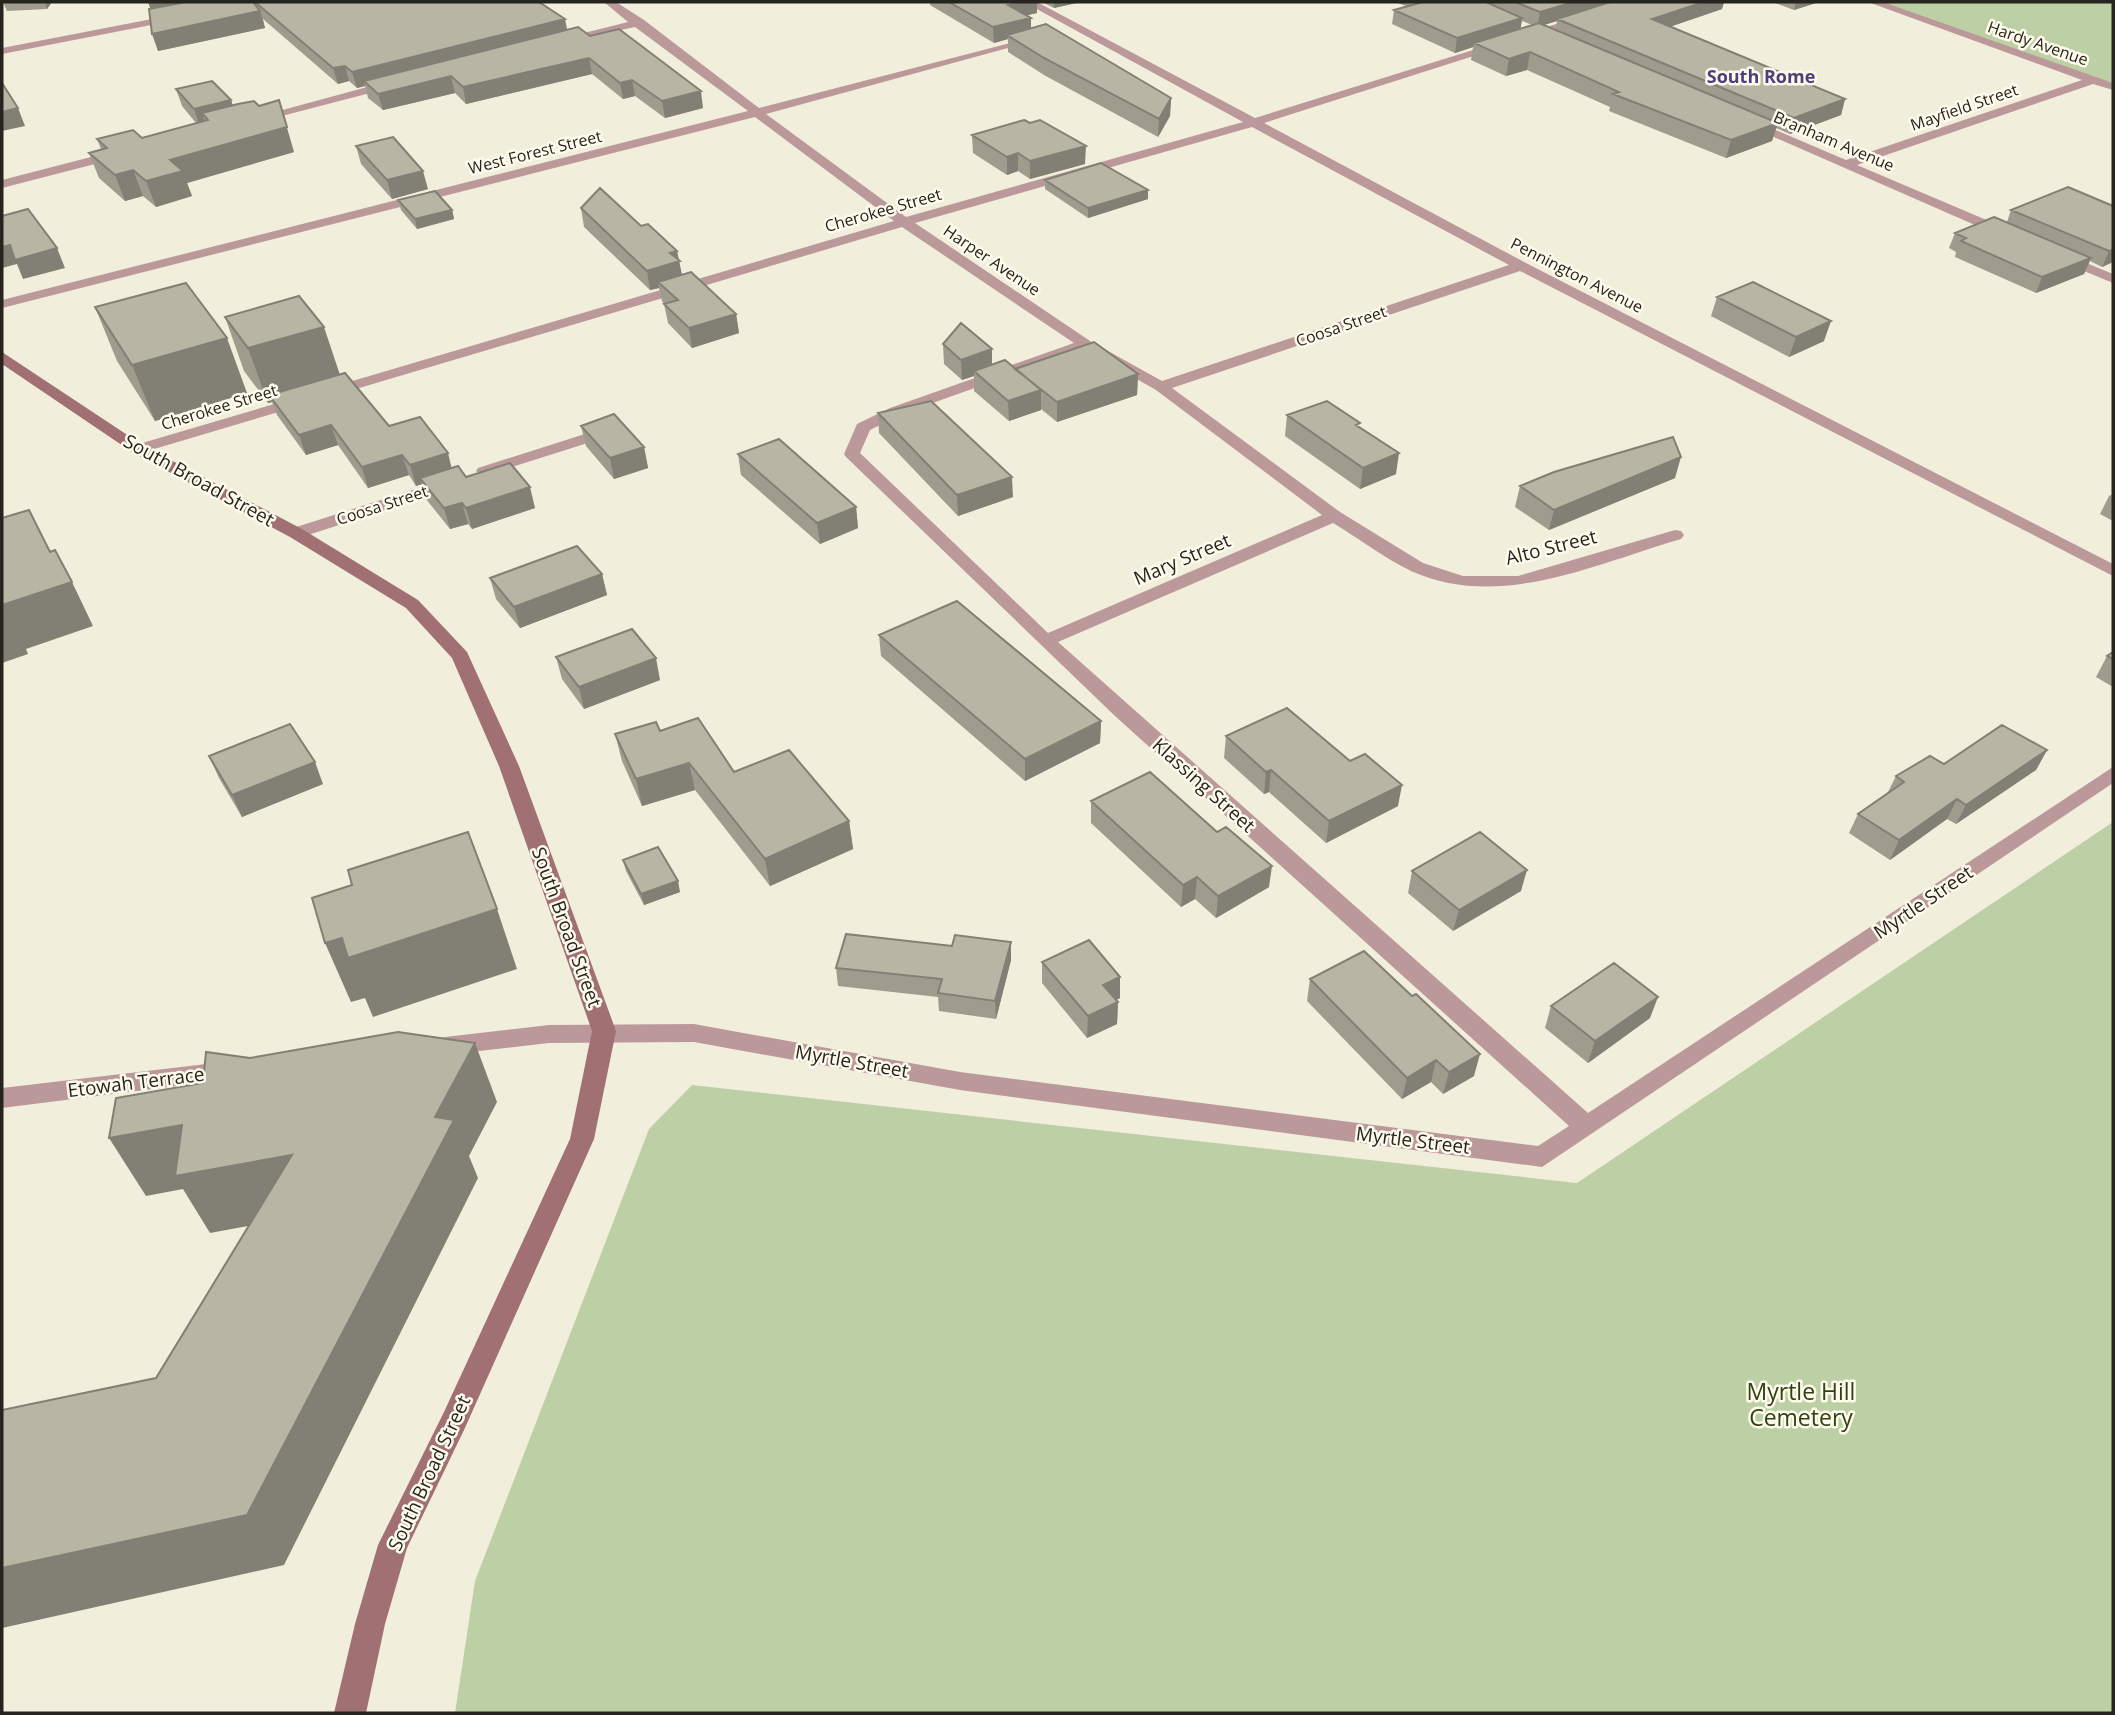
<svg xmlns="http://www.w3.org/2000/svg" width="2115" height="1715" font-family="'Open Sans',sans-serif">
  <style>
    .green { fill: #bdd0a5 }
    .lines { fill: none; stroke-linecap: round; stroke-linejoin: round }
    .street { fill: #bb999a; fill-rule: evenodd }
    .secondary { fill: #a07073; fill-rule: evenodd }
    .wall { fill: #9f9c8e; fill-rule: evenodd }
    .shaded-wall { fill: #827f74 }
    .building { fill: #b9b5a5; stroke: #827f74; stroke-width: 2 }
    .labels { text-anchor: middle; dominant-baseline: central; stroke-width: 5; stroke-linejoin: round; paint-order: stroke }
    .far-street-label { font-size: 16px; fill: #26241e; stroke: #fefbed }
    .far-neighbourhood-label { font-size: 18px; font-weight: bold; fill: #4f3e7b; stroke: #fefbed }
    .street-label { font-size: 19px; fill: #26241e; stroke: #fefbed }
    .near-park-label { font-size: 23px; fill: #314112; stroke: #fefbed }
  </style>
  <rect width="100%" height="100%" fill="#f2eedc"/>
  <path class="green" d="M 1873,2 L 2113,2 L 2113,87 Z
    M 2113,822 L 2113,1713 L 455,1713 L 475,1581 L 649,1129 L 692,1085 L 1577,1183 Z"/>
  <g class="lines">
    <path class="street" d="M 604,2 L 616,2 L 644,20 L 759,108 L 1037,36 L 1037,40 L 766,114 L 906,217 L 1243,122 L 1024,2 L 1037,2 L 1255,118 L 1627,2 L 1642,2 L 1264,123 L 1526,263 L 2113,564 L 2113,576 L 1520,271 L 1172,388 L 1340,512 L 1423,563 L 1463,576 L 1518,576 L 1675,530 L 1681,531 L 1684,535 L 1681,539 C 1595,564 1499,611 1411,571 C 1384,558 1358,538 1333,523 L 1058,642 L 1588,1113 L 2113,767 L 2113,783 L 1542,1167 L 960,1090 L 694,1042 L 549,1043 L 445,1055 L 437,1052 L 433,1046 L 437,1040 L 445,1037 L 549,1025 L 694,1024 L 960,1072 L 1538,1146 L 1569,1126 L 1115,716 L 846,457 L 844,454 L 857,424 L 890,408 L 1074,343 L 902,227 L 144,452 L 138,454 L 130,449 L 132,446 L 894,221 L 755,117 L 2,308 L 2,300 L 748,111 L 635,27 L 560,43 L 560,39 L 628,22 ZM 1252,127 L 1509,265 L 1162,381 L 1090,341 L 915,223 ZM 1084,349 L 1156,390 L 1322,515 L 1048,633 L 860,453 L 870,430 L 902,414 Z
      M 1868,2 L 1883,2 L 2113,83 L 2113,90 L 2093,84 L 1857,165 L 2010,230 L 2010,236 L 2000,236 L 1742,123 L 1752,120 L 1846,160 L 2082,80 Z
      M 178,14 L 182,15 L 182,19 L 2,54 L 2,48 Z
      M 393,80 L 397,82 L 397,86 L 255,123 L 249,119 Z
      M 118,150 L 122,151 L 122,157 L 2,188 L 2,180 Z
      M 2060,252 L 2113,274 L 2113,283 L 2055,259 L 2053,256 Z
      M 588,433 L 596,438 L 594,441 L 490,474 L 484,476 L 476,471 L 478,468 Z
      M 450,478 L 456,479 L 456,487 L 302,537 L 296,538 L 287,533 L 290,529 Z
      M 232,1061 L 240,1063 L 244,1070 L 240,1077 L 232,1079 L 2,1108 L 2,1088 Z"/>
    <path class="secondary" d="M 2,352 L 144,446 L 302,529 L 418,600 L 467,652 L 519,766 L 616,1031 L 594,1139 L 464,1430 L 407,1548 L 385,1624 L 366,1713 L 334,1713 L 355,1624 L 378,1545 L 444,1412 L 570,1139 L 592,1031 L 499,766 L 452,658 L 406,608 L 290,537 L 132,452 L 2,364 Z"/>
  </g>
  <path class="wall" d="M 3,2 L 52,2 L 47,9 L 7,11 Z
    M 148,2 L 539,2 L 567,30 L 703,108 L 665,118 L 635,96 L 623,99 L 592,74 L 466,104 L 455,93 L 383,110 L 368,98 L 365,86 L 357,88 L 349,81 L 338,84 L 263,19 L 265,28 L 158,51 L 151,9 Z
    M 930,2 L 1037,2 L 1037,13 L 1027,15 L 1031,28 L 1171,98 L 1170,116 L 1158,137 L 1044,75 L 1008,52 L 1008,39 L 994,43 L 930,5 Z
    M 1042,2 L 1081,2 L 1054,8 Z
    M 1395,2 L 1724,2 L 1722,9 L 1670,27 L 1845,99 L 1841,115 L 1790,134 L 1776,128 L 1772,141 L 1726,158 L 1609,111 L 1610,107 L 1527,70 L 1506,76 L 1471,60 L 1473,47 L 1455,53 L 1392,24 L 1394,10 L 1406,6 ZM 1522,21 L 1532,25 L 1520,29 ZM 1557,21 L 1555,30 L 1544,25 Z
    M 1773,2 L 1819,2 L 1794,10 Z
    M 176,89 L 231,100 L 232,105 L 294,152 L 187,183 L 192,196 L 156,207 L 143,196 L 125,201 L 99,178 L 89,153 L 101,149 L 97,139 L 142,138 L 196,123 L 182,106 Z
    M 972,135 L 1085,164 L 1030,179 L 1018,171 L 1007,175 L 973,153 Z
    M 356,146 L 428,189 L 392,199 L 361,164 Z
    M 1045,180 L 1148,190 L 1148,199 L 1088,218 L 1045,189 Z
    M 398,200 L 452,210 L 454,219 L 417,229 L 401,210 Z
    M 2113,206 L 2113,262 L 2102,267 L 2090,261 L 2084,274 L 2036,293 L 1955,257 L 1956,252 L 1949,248 L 1955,233 L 2007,222 L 2011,210 Z
    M 581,208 L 641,226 L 677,251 L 682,275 L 736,314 L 739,333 L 692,348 L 668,323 L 664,304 L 662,301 L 659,288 L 650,290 L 584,227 Z
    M 1717,297 L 1824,341 L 1789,357 L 1711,316 Z
    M 95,307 L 247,393 L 155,421 L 117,361 Z
    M 225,317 L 340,375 L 389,426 L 466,477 L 535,508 L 472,529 L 468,524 L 450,529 L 426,499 L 422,484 L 416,486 L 409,475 L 368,488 L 338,445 L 306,455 L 277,415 L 272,402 L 268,403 L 244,371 Z
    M 943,344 L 992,364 L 1015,369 L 1138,374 L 1137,395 L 1057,422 L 1041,409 L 1041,410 L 1009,421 L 974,391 L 974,376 L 962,380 L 944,364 Z
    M 878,413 L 1013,497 L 958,516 L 879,433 Z
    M 1287,415 L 1360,427 L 1396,474 L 1360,489 L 1285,436 Z
    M 581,426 L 644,447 L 648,468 L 614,479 L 586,446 Z
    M 738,454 L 856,507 L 858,528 L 820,544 L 741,475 Z
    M 1675,478 L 1549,530 L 1515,507 L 1520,486 Z
    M 2113,494 L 2113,521 L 2100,514 L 2109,496 Z
    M 602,574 L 607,595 L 520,628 L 496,599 L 490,578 Z
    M 879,635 L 1101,721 L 1100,743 L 1025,781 L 881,656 Z
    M 2113,652 L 2113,687 L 2096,677 L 2107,656 Z
    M 556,657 L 660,680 L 584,709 L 562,679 Z
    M 660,731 L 734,772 L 849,821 L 853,849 L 770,886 L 695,790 L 642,806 L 622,761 L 615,734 Z
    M 1226,736 L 1350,761 L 1398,806 L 1326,843 L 1269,792 L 1264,794 L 1224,758 Z
    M 2047,750 L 2036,770 L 1956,824 L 1947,819 L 1890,860 L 1849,833 L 1858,814 L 1888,792 L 1896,776 L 1944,764 Z
    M 209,756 L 323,784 L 242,817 L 219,778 Z
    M 1091,801 L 1217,832 L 1269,887 L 1216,918 L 1195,899 L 1181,907 L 1091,823 Z
    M 623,860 L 680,892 L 644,905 L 626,871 Z
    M 1412,871 L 1521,891 L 1453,931 L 1408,893 Z
    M 952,946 L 1011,960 L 996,1019 L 939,1011 L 938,997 L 838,986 L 836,968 Z
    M 1042,962 L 1120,977 L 1120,998 L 1116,1000 L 1118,1002 L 1117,1024 L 1087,1038 L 1042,983 Z
    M 1310,979 L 1474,1076 L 1443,1094 L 1431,1082 L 1402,1099 L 1307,1001 Z
    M 1551,1006 L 1650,1018 L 1588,1063 L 1545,1028 Z"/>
  <path class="shaded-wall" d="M 45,2 L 52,2 L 47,9 Z
    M 148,2 L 231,2 L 153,16 Z
    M 1020,2 L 1037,2 L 1037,13 L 1008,20 L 1008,5 Z
    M 1054,2 L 1081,2 L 1054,8 Z
    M 1574,2 L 1619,2 L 1557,19 L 1557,21 L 1537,27 L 1540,12 Z
    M 1704,2 L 1724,2 L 1722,9 L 1648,34 L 1652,19 Z
    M 1796,2 L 1819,2 L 1794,10 Z
    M 260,11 L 265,28 L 158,51 L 152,34 Z
    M 1031,18 L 1031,33 L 1007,35 L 1008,39 L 994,43 L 993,27 Z
    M 1522,18 L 1520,33 L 1474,43 L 1473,47 L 1455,53 L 1457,38 Z
    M 565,19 L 568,34 L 364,81 L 365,86 L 357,88 L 352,72 Z
    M 1530,52 L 1527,70 L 1506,76 L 1509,59 Z
    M 589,58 L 592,74 L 466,104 L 463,87 Z
    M 345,66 L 349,81 L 338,84 L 333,68 Z
    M 451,76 L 455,93 L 383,110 L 378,94 Z
    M 632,80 L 635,96 L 623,99 L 620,83 Z
    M 701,91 L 703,108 L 665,118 L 662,101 Z
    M 1171,98 L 1170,116 L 1158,137 L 1159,119 Z
    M 1845,99 L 1841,115 L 1790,134 L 1794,118 Z
    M 231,100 L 237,118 L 202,113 L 206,126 L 200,127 L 194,109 Z
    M 279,100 L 294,152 L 187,183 L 192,196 L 156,207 L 146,181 L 170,160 Z
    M 18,108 L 25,126 L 2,131 L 2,112 Z
    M 1778,123 L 1772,141 L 1726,158 L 1731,140 Z
    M 1086,146 L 1085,164 L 1030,179 L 1030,161 Z
    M 1018,153 L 1018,171 L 1007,175 L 1007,157 Z
    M 133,170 L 143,196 L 125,201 L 115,175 Z
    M 423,171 L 428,189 L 392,199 L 387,180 Z
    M 1148,190 L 1148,199 L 1088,218 L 1088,208 Z
    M 452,210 L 454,219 L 417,229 L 415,219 Z
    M 10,245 L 57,248 L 65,268 L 23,279 L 17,264 L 2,268 L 2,247 Z
    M 2113,250 L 2113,262 L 2102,267 L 2109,251 Z
    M 677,251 L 683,281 L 658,282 L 659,288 L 650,290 L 647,271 L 670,253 Z
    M 2091,258 L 2084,274 L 2036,293 L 2042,277 Z
    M 736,314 L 739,333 L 692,348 L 689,328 Z
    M 1831,321 L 1824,341 L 1789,357 L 1796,337 Z
    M 324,327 L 342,381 L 269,395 L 272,402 L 268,403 L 248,348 Z
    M 227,338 L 247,393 L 155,421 L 132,365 Z
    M 992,349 L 992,369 L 974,371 L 974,376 L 962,380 L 961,360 Z
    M 1138,374 L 1137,395 L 1057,422 L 1057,402 Z
    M 1041,390 L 1041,410 L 1009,421 L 1008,401 Z
    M 331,425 L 338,445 L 306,455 L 299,435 Z
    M 644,447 L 648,468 L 614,479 L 610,458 Z
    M 448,453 L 453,474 L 420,478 L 422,484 L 416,486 L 410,465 Z
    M 1399,453 L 1396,474 L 1360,489 L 1363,468 Z
    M 402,455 L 409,475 L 368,488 L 362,467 Z
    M 1681,457 L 1675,478 L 1549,530 L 1554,510 Z
    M 1012,477 L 1013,497 L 958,516 L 957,495 Z
    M 530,487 L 535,508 L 472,529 L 466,508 Z
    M 462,503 L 468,524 L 450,529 L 444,508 Z
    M 856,507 L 858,528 L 820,544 L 817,523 Z
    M 602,574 L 607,595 L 520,628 L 514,607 Z
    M 72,582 L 93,626 L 26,649 L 28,654 L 2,663 L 2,605 Z
    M 656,658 L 660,680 L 584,709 L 579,687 Z
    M 1101,721 L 1100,743 L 1025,781 L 1025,759 Z
    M 2047,750 L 2036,770 L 1956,824 L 1966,805 Z
    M 315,762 L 323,784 L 242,817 L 232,795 Z
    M 689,763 L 695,790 L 642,806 L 636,779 Z
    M 1271,770 L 1269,792 L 1264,794 L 1266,772 Z
    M 1402,785 L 1398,806 L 1326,843 L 1329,821 Z
    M 1957,799 L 1947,819 L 1890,860 L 1899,840 Z
    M 849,821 L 853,849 L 770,886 L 765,859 Z
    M 1272,866 L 1269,887 L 1216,918 L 1218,896 Z
    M 1527,870 L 1521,891 L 1453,931 L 1459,910 Z
    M 1197,877 L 1195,899 L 1181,907 L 1183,885 Z
    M 678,881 L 680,892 L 644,905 L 641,894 Z
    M 497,909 L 517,969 L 373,1017 L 365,998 L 351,1002 L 325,943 L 342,938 Z
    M 1011,942 L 1011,960 L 996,1019 L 995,1001 Z
    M 1120,977 L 1120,998 L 1102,1007 L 1103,985 Z
    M 1658,997 L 1650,1018 L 1588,1063 L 1595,1041 Z
    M 1118,1002 L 1117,1024 L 1087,1038 L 1088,1016 Z
    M 475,1043 L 497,1102 L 469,1156 L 478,1178 L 284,1565 L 2,1628 L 2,1568 L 435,1117 Z
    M 1480,1054 L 1474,1076 L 1443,1094 L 1449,1072 Z
    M 1436,1060 L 1431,1082 L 1402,1099 L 1407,1078 Z
    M 182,1125 L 292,1155 L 322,1212 L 210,1233 L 183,1189 L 146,1196 L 109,1138 Z"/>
  <path class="building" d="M 186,2 L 253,2 L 260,11 L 152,34 L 149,9 Z
    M 255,2 L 539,2 L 565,19 L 352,72 L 345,66 L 333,68 Z
    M 949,2 L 1020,2 L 1008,5 L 1031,18 L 993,27 Z
    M 1423,2 L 1486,2 L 1522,18 L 1457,38 L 1394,10 Z
    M 1515,2 L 1574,2 L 1540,12 Z
    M 1610,2 L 1704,2 L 1652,19 L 1845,99 L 1794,118 L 1557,19 Z
    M 1539,23 L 1778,123 L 1731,140 L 1613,94 L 1619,92 L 1530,52 L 1509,59 L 1474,43 Z
    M 1046,24 L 1171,98 L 1159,119 L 1044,58 L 1007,35 Z
    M 578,27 L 590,36 L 619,29 L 701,91 L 662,101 L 632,80 L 620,83 L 589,58 L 463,87 L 451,76 L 378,94 L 364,81 Z
    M 212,81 L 231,100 L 194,109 L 176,89 Z
    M 2,83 L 18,108 L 2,112 Z
    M 279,100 L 287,127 L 170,160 L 183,171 L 146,181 L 133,170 L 115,175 L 89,153 L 107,148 L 97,139 L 133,130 L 142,138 L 208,120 L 202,113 L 238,104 L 254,101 L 259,106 Z
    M 1024,120 L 1030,123 L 1040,120 L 1086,146 L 1030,161 L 1018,153 L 1007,157 L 972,135 Z
    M 393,137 L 423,171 L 387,180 L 356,146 Z
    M 1101,163 L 1148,190 L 1088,208 L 1045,180 Z
    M 2068,187 L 2113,206 L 2113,250 L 2109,251 L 2011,210 Z
    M 600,188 L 641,226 L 648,224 L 677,251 L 670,253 L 680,261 L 647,271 L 581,208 Z
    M 435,191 L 452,210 L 415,219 L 398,200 Z
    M 28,209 L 57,248 L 15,260 L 10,245 L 2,247 L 2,216 Z
    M 1994,217 L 2091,258 L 2042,277 L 1961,241 L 1966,238 L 1955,233 Z
    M 691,272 L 736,314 L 689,328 L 664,304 L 678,300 L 658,282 Z
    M 1753,282 L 1831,321 L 1796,337 L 1717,297 Z
    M 186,283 L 227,338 L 132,365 L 95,307 Z
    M 299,296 L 324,327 L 248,348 L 225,317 Z
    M 961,323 L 992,349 L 961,360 L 943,344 Z
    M 1094,342 L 1138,374 L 1057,402 L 1015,369 Z
    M 1005,360 L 1041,390 L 1008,401 L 974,371 Z
    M 345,373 L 389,426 L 420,417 L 448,453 L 410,465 L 402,455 L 362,467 L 331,425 L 299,435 L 269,395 Z
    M 931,401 L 1012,477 L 957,495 L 878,413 Z
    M 1327,401 L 1360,423 L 1356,425 L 1399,453 L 1363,468 L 1287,415 Z
    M 614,414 L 644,447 L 610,458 L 581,426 Z
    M 1673,437 L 1681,457 L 1554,510 L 1520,486 L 1554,472 Z
    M 779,439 L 856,507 L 817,523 L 738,454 Z
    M 510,463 L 530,487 L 466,508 L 462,503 L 444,508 L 420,478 L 458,466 L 466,477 Z
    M 29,510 L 50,552 L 55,550 L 72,582 L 2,605 L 5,610 L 2,612 L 2,518 Z
    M 577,546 L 602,574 L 514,607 L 490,578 Z
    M 957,601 L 1101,721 L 1025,759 L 879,635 Z
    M 632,629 L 656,658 L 579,687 L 556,657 Z
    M 2113,652 L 2113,659 L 2107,656 Z
    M 1287,708 L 1350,761 L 1365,754 L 1402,785 L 1329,821 L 1271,770 L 1266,772 L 1226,736 Z
    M 698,718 L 734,772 L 789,750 L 849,821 L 765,859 L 689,763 L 636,779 L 615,734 L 656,722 L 660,731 Z
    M 290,724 L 315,762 L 232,795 L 209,756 Z
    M 2002,725 L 2047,750 L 1966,805 L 1957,799 L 1899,840 L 1858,814 L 1904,782 L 1896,776 L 1930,756 L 1944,764 Z
    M 1150,772 L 1217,832 L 1226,827 L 1272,866 L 1218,896 L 1197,877 L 1183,885 L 1091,801 Z
    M 468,832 L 497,909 L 348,958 L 342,938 L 325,943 L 312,898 L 352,885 L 348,870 Z
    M 1480,832 L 1527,870 L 1459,910 L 1412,871 Z
    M 658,847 L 678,881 L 641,894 L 623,860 Z
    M 846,934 L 952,946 L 955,935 L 1011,942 L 995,1001 L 938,993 L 942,979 L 836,968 Z
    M 1089,940 L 1120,977 L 1103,985 L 1118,1002 L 1088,1016 L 1042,962 Z
    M 1364,951 L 1412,996 L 1416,994 L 1480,1054 L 1449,1072 L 1436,1060 L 1407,1078 L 1310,979 Z
    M 1614,963 L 1658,997 L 1595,1041 L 1551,1006 Z
    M 398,1032 L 475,1043 L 435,1117 L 454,1120 L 247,1515 L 2,1568 L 2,1410 L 156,1378 L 292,1155 L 175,1176 L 182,1125 L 109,1138 L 116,1098 L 203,1083 L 206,1052 L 250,1058 Z"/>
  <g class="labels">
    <g class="far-street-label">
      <text transform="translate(2038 43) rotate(19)">Hardy Avenue</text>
      <text transform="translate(1964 107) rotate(-19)">Mayfield Street</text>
      <text transform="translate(1834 141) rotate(23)">Branham Avenue</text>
      <text transform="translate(535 152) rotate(-14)">West Forest Street</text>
      <text transform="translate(883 210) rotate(-16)">Cherokee Street</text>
      <text transform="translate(992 260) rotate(34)">Harper Avenue</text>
      <text transform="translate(1577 275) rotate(27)">Pennington Avenue</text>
      <text transform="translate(1341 326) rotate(-19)">Coosa Street</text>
      <text transform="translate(219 407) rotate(-17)">Cherokee Street</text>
      <text transform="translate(382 505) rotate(-18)">Coosa Street</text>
    </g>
    <g class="far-neighbourhood-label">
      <text x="1761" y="76">South Rome</text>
    </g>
    <g class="street-label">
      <text transform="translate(199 480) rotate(29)">South Broad Street</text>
      <text transform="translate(1551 547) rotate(-14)">Alto Street</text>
      <text transform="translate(1182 559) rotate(-23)">Mary Street</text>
      <text transform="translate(1204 785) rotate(42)">Klassing Street</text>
      <text transform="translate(1923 902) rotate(-34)">Myrtle Street</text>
      <text transform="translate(567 927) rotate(70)">South Broad Street</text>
      <text transform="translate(852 1061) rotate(10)">Myrtle Street</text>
      <text transform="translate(136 1082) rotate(-7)">Etowah Terrace</text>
      <text transform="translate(1413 1140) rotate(7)">Myrtle Street</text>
      <text transform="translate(429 1473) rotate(-65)">South Broad Street</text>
    </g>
    <g class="near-park-label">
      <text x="1801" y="1391">Myrtle Hill<tspan x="1801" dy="26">Cemetery</tspan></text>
    </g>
  </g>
  <rect width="2115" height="1715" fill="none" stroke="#26241e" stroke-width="7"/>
</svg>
